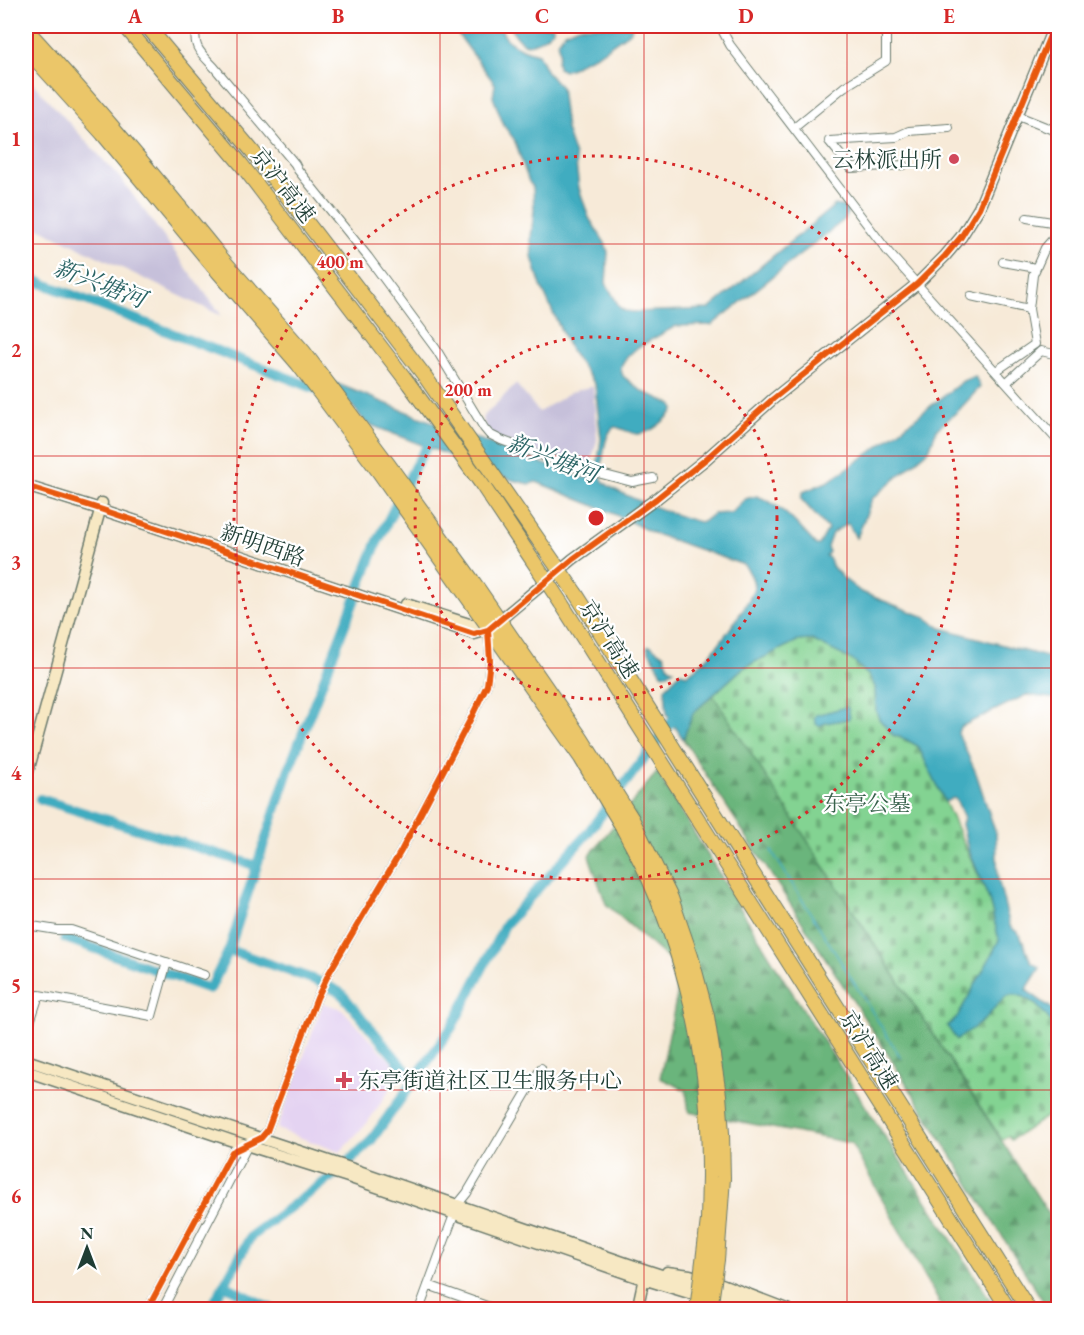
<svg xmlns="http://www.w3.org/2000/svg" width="1084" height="1335" font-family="'EB Garamond','Noto Serif SC',serif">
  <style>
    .built { fill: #e4d3f2 }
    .industrial { fill: #c6c0da }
    .forest { fill: url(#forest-firs); stroke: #447958; stroke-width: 1.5 }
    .cemetery { fill: url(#cemetery-stones); stroke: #518863; stroke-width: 1.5 }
    .water { fill: #41acc0; stroke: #30747a; stroke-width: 1.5 }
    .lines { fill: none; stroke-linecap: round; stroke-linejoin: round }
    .stream { stroke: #41acc0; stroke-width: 1.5 }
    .river { stroke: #41acc0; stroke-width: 10 }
    .street-casing { stroke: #6b7a6d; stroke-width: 10 }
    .secondary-casing { stroke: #6b7a6d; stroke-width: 13 }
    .highway-casing { stroke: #6b7a6d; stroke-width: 16 }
    .street { stroke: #fff; stroke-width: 8 }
    .secondary { stroke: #f7e8c3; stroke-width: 10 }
    .highway { stroke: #ebc669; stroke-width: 14 }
    .highway-bridge-casing { stroke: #6b7a6d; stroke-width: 16; stroke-linecap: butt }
    .highway-bridge { stroke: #ebc669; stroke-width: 14 }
    .cycleway-casing { stroke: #fff; stroke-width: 10 }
    .cycleway { stroke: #e8590c; stroke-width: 6 }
    .grid { fill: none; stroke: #d62828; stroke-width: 1.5; stroke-opacity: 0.55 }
    .ring { fill: none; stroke: #d62828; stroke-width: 3; stroke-dasharray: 3 6 }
    .poi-dot { fill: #d1495b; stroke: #fff; stroke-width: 2 }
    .labels { text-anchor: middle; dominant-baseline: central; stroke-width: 4.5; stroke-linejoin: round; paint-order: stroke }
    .poi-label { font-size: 22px; fill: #1f3d34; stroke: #fff; text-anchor: end }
    .street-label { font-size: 22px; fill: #1f3d34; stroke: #fff }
    .park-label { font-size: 22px; fill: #38624c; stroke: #fff }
    .water-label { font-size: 24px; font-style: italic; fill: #2b6465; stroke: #fff }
    .centre { fill: #d62828; stroke: #fff; stroke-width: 3 }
    .ring-label { font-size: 18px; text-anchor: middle; font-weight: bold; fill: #d62828; stroke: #fff; stroke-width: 4.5; stroke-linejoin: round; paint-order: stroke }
    .neatline { fill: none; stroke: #d62828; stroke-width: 2 }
    .grid-label { font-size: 20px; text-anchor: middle; font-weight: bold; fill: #d62828 }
  </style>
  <defs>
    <pattern id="forest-firs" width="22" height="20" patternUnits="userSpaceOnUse" patternTransform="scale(1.5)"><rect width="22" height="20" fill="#6ab57c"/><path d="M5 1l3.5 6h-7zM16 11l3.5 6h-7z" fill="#579466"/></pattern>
    <pattern id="cemetery-stones" width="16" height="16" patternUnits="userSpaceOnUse" patternTransform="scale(1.5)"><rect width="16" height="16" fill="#83d392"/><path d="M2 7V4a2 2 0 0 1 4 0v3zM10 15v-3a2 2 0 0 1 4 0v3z" fill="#6bac78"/></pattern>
  </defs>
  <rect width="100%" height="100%" fill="#fff"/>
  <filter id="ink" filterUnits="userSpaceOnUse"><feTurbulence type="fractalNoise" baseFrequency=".0167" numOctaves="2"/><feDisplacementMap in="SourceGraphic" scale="12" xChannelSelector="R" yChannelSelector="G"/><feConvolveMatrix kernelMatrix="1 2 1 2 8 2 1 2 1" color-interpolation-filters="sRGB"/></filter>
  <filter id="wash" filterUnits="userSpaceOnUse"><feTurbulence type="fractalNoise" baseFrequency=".008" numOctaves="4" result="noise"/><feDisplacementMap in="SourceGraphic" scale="24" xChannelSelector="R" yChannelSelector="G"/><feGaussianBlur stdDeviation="1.35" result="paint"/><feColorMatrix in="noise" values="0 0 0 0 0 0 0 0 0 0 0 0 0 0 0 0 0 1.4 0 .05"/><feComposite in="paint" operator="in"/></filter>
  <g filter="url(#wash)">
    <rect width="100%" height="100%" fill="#f7ead8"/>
    <path class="built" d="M 323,1003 L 342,1009 L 397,1068 L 389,1091 L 367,1123 L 340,1152 L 277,1129 Z"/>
    <path class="industrial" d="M 26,76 L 121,179 L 222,316 L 26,222 Z
      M 516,384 L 539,412 L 571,392 L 593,386 L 597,440 L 588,473 L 486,435 L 483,417 Z"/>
    <path class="forest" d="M 713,695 L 1058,1228 L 1058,1309 L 1048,1309 L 889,1056 L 683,739 L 693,713 Z
      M 657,772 L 783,978 L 996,1309 L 943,1309 L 851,1143 L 689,1112 L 686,1090 L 660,1078 L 677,995 L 670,961 L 606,904 L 589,856 Z"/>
    <path class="cemetery" d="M 805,640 L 812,640 L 853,660 L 869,676 L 875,687 L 876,711 L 880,719 L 893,735 L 905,739 L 918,746 L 945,802 L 989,899 L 999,940 L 990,958 L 956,1019 L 947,1026 L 957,1039 C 966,1033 975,1027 984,1020 C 991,1013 998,1000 1007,996 C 1027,988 1048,1017 1058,1031 L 1058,1117 L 1049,1115 L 1011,1140 L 1008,1136 L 1002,1140 L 713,695 L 743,668 L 797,641 Z"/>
    <path class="water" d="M 452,26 L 501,26 C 502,29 502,32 504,35 C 510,46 527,51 538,54 L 548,74 L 561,87 L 566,129 L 575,156 L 579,188 L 589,218 L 605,243 L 608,252 L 606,283 L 620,308 L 625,311 L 634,312 L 709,309 L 835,205 L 845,207 L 848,210 L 845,219 L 712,325 L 676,326 L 638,347 L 628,356 L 622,364 L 621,370 L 623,376 L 643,392 L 656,397 L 673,405 L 674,410 C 666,420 652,433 638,434 C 631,434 622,428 615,427 C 607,431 605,443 604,451 C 603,459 599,471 602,479 C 607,492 684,518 700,522 L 703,522 L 713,514 L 731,513 L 745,499 L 757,496 C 783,506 798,525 816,545 L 819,545 L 828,529 L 801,499 L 803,492 L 829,481 L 878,447 L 963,381 L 975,376 L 980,387 L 959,410 L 937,429 L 929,450 L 872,499 L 859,533 L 856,538 L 848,523 L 832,533 L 827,547 L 829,552 L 826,556 L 830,559 L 832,566 L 843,578 L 861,592 L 925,617 L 941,628 L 1058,660 L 1058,699 L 1026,695 L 960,727 L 958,733 L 976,773 L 996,834 L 998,879 L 1010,926 L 1020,935 L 1031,962 L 1040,968 L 1026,990 L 1058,1013 L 1058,1031 C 1048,1017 1027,988 1007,996 C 999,1000 991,1014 984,1020 C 975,1027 966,1033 957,1040 L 947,1026 L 956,1019 L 990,958 L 999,940 L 989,899 L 968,848 L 962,824 L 964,818 L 956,799 L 953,798 L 945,802 L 918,746 L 905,739 L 893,735 L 879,719 L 876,711 L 875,687 L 869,676 L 852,660 L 812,640 L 797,641 L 743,668 L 693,713 L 683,739 L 667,714 L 665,688 L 681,672 L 686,675 L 688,674 C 695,668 704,662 710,655 C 719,644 753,599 754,587 C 754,579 749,571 744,565 L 655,534 L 614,514 L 539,483 L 536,482 L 530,484 L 512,480 L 366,423 L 333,382 L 417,416 L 579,477 L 588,478 L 591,476 L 597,468 L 601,439 L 595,384 L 570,350 L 541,286 L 532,257 L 531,238 L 534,210 L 533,187 L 529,182 L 514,139 L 504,126 L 493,97 L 495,84 Z
      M 508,26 L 553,26 L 553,30 C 545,38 535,45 523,44 Z
      M 579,26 L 632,26 L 631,31 L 597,55 L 585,60 L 572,68 L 564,71 L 558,68 L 557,60 L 559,54 L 558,42 L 565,32 Z
      M 648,646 L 651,646 L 664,655 L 669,667 L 674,670 L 666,674 L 662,673 L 647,648 Z
      M 846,707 L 848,708 L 850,717 L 848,719 L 826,723 L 819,726 L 816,724 L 814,718 L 816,715 Z"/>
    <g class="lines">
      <path class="stream" d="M 771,850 L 901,1058"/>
      <path class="river" d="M 26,277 L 319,390
        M 40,799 L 257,866
        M 65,938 L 210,989 L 229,950
        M 414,1080 L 341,993 L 318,981 L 229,950 L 288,771 L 376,545 L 415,466 L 426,448 L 431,435
        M 224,1285 L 274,1310
        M 210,1310 L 251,1236 L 334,1175 L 370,1142 L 452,1027 L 505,925 L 586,835 L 679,712"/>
    </g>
  </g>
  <g filter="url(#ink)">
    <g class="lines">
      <g class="street-casing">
        <path id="street" d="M 196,26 C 193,48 199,51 214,67 L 295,164 L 298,170 L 368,257 L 436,349 L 484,428 L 489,434 L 501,440 L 567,465 L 632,482 L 653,478
          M 720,26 L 730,45 L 889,253 L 1058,441
          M 1018,116 L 1058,132
          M 794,128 L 844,87 L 886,61 L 886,26
          M 829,141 L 896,137 L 909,131 L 949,128
          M 829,141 L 851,168 L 904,165
          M 1027,218 L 1058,223
          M 1003,262 L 1036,268
          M 971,296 L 1029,309 L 1033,275 L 1045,248 L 1058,233
          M 996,371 L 1035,344 L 1029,309
          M 1006,383 L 1041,351 L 1058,355
          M 26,925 L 57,930 L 71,930 L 204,975
          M 26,1034 L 39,995 L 152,1016 L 167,962
          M 259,1139 L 267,1131 L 317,998 L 329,973 L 401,851 L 470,720 L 487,685 L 490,661 L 488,631
          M 428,1285 L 498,1310
          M 147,1310 L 232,1152 L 248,1145
          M 162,1310 L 248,1145
          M 419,1310 L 458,1204 L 467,1193 L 541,1068"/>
      </g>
      <g class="secondary-casing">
        <path id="secondary" d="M 26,486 L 100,509 L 474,634 L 488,630 L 573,559 L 656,499 L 706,459 L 773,399 L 917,284 L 945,256 L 961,237 L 979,208 L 1054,26
          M 406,604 L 488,630
          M 26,779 L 102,503
          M 26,1060 L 356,1170 L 646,1270 L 769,1310
          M 26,1071 L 230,1140 L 348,1177 L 643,1279 L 745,1310
          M 667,1272 L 690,1275 L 719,1283 L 789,1310
          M 637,1310 L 645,1273"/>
      </g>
      <g class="highway-casing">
        <path id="highway" d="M 125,26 L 241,164 L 409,384
          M 147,26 L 253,152 L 424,375
          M 26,29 C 94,103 159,181 223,260
          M 26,49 L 103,134 L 214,267
          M 576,594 L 1029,1310
          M 561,603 L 1009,1310
          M 632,819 L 671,898 L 691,956 L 707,1016 L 719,1095 L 722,1133 L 723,1178
          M 622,826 C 631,844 641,861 649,879 C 676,941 696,1009 704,1076 C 708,1109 709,1142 709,1176"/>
      </g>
      <use href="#street" class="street"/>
      <use href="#secondary" class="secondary"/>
      <use href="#highway" class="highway"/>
      <g class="highway-bridge-casing">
        <path id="highway-bridge" d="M 223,260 L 304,352 L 388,464 L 472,580 L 581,738 L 632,819
          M 214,267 L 298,364 L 379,472 L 581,758 L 622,826
          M 424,375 L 576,594
          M 409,384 L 481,483 L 561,603
          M 697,1310 L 708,1220 L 709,1176
          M 710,1310 L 717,1260 L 723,1178"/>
      </g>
      <use href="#highway-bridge" class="highway-bridge"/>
      <g class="cycleway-casing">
        <path id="cycleway" d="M 26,486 L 100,509 L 474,634 L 488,630 L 573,559 L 656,499 L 706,459 L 773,399 L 917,284 L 945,256 L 961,237 L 979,208 L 1054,26
          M 147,1310 L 232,1152 L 261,1138 L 267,1131 L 317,998 L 329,973 L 401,851 L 470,720 L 487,685 L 490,661 L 488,630"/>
      </g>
      <use href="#cycleway" class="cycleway"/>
    </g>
  </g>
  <path class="grid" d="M 237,26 L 237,1310M 440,26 L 440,1310M 644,26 L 644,1310M 847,26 L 847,1310M 26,244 L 1058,244M 26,456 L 1058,456M 26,668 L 1058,668M 26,879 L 1058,879M 26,1090 L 1058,1090"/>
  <g class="ring">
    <circle cx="596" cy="518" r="181"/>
    <circle cx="596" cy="518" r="362"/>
  </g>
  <g class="poi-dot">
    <circle cx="954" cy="159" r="6"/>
    <path d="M341 1071h6v6h6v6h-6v6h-6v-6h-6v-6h6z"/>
  </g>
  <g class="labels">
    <g class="poi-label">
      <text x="942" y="159">云林派出所</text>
      <text x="358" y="1080" text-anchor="start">东亭街道社区卫生服务中心</text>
    </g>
    <g class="street-label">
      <text transform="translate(283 185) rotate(52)">京沪高速</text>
      <text transform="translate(263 545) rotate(19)">新明西路</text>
      <text transform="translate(609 639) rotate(57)">京沪高速</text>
      <text transform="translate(869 1050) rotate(58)">京沪高速</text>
    </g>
    <g class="park-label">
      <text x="867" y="803">东亭公墓</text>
    </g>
    <g class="water-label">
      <text transform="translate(100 283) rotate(21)">新兴塘河</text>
      <text transform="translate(553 458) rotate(21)">新兴塘河</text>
    </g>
  </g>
  <circle cx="596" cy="518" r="9" class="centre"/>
  <g class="ring-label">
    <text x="340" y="268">400 m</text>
    <text x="468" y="396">200 m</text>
  </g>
  <rect width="1084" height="1335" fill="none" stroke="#fff" stroke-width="66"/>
  <g transform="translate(87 1248)" stroke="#ffffff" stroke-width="4.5" paint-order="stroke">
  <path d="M0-4.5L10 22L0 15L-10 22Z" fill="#1f3d34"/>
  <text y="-9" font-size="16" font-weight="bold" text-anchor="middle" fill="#1f3d34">N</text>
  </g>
  <rect x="33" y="33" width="1018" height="1269" class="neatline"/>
  <g class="grid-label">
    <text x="135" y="23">A</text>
    <text x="338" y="23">B</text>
    <text x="542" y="23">C</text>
    <text x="746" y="23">D</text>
    <text x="949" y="23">E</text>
    <text x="16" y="146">1</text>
    <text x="16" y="357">2</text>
    <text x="16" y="569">3</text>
    <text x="16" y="780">4</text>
    <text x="16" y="992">5</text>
    <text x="16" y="1203">6</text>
  </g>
</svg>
